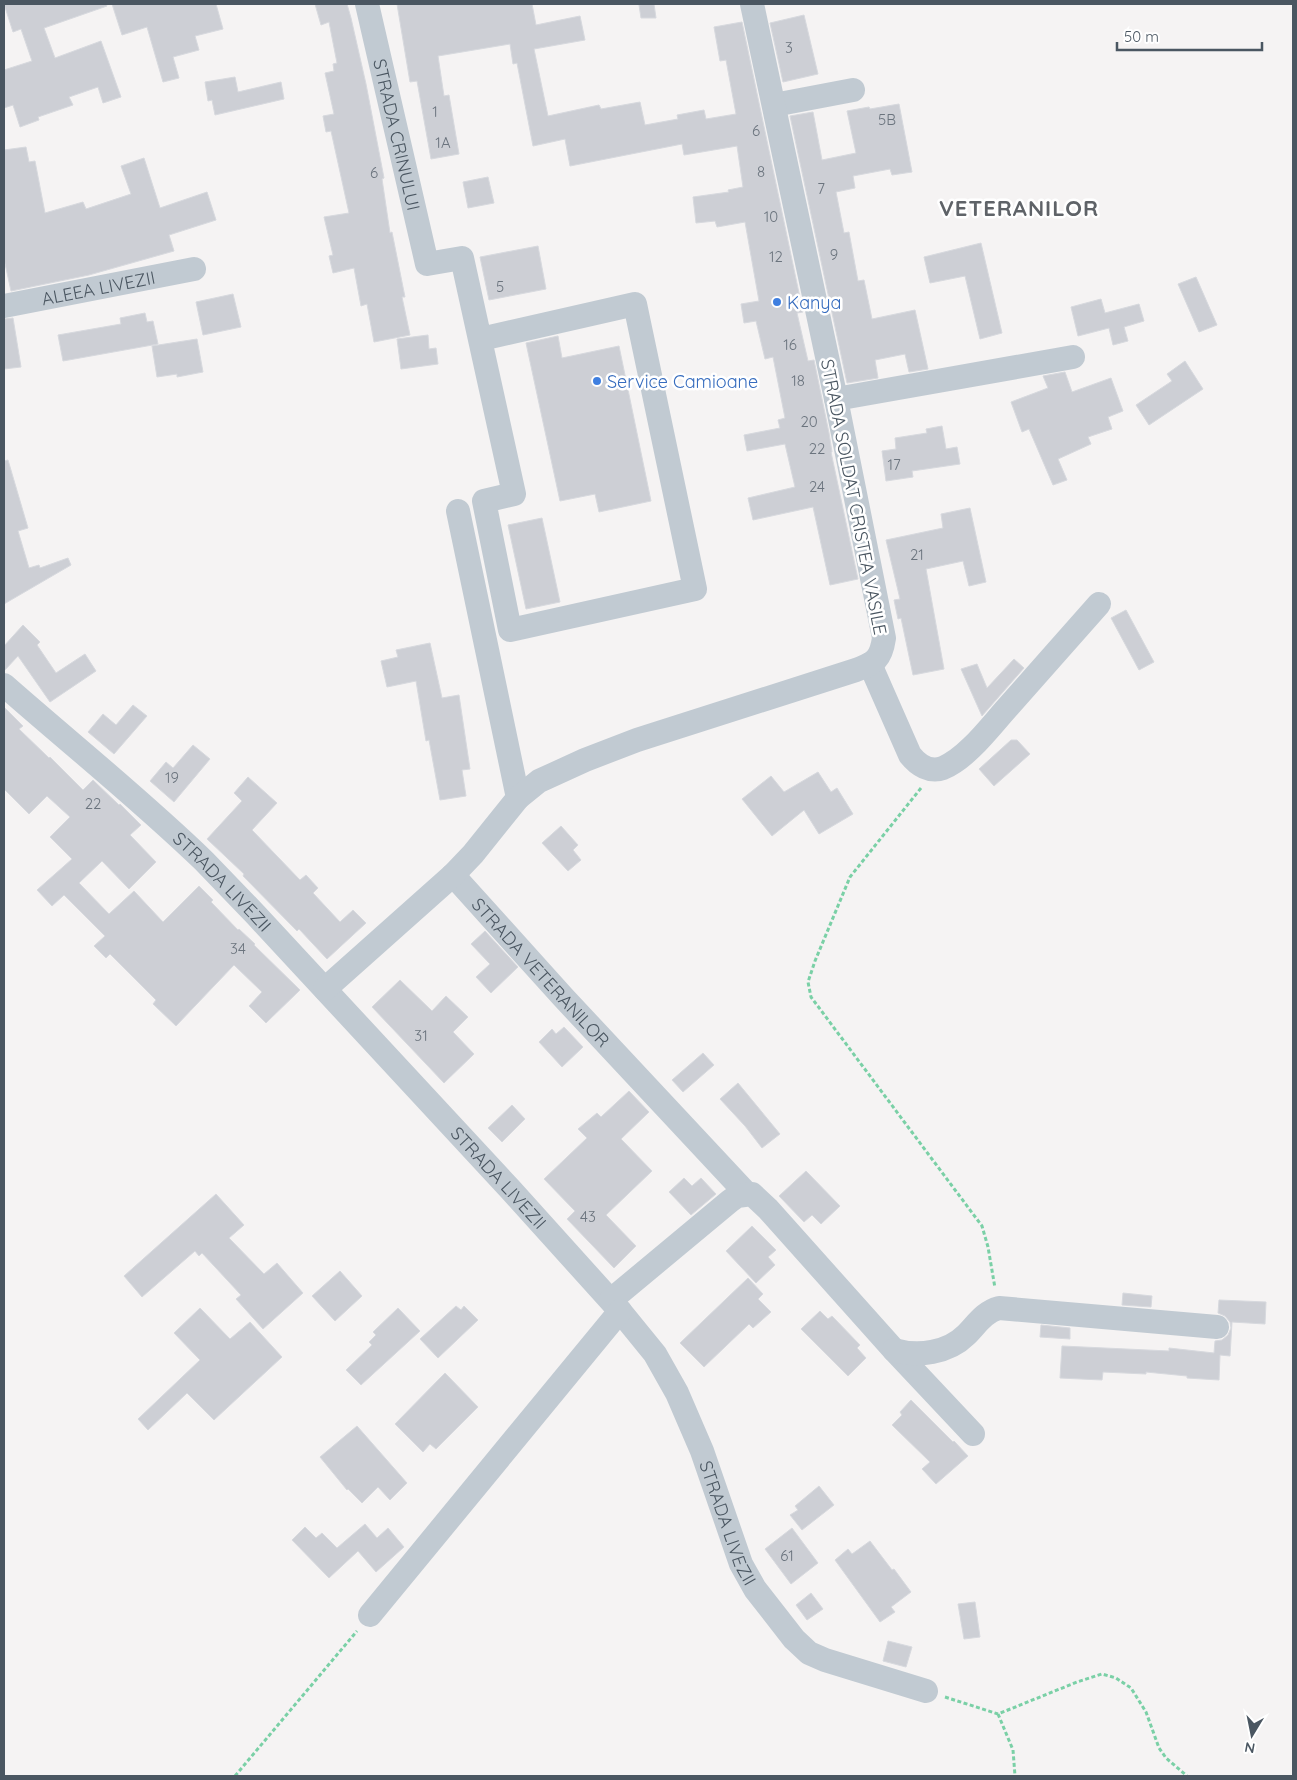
<svg xmlns="http://www.w3.org/2000/svg" width="1297" height="1780" font-family="Quicksand,sans-serif">
  <style>
    .building { fill: #cdcfd5; stroke: #d7d9de }
    .lines { fill: none; stroke-linecap: round; stroke-linejoin: round }
    .path { stroke: #7ad0a6; stroke-width: 3; stroke-dasharray: 4 2.5; stroke-linecap: butt }
    .minor { stroke: #c1cad2; stroke-width: 24 }
    .shop-dot { fill: #3f7fe0; stroke: #fff; stroke-width: 2 }
    .labels { text-anchor: middle; dominant-baseline: central; stroke-width: 5; stroke-linejoin: round; paint-order: stroke }
    .number-label { font-size: 15px; fill: #6b747e }
    .street-label { font-size: 18px; fill: #4a5661; stroke: #fff }
    .shop-label { font-size: 18px; fill: #366cbe; stroke: #fff; text-anchor: start }
    .district-label { font-size: 22px; font-weight: bold; letter-spacing: 1px; fill: #5f6368; stroke: #fff }
  </style>
  <rect width="100%" height="100%" fill="#f5f3f3"/>
  <path class="building" d="M 4,4 L 106,4 L 107,6 L 44,28 L 55,58 L 101,41 L 121,97 L 103,103 L 98,87 L 69,97 L 73,105 L 38,117 L 39,120 L 20,127 L 13,105 L 4,108 L 4,70 L 32,61 L 21,29 L 13,32 Z
    M 112,4 L 216,4 L 223,29 L 195,36 L 199,50 L 173,57 L 179,78 L 163,82 L 147,27 L 122,35 Z
    M 315,4 L 347,4 L 351,18 L 366,84 L 384,178 L 382,179 L 390,233 L 392,232 L 405,297 L 402,297 L 410,335 L 374,342 L 367,304 L 361,306 L 354,268 L 333,273 L 329,256 L 333,255 L 324,217 L 349,213 L 331,131 L 326,132 L 323,116 L 334,114 L 325,73 L 334,71 L 333,64 L 337,63 L 329,22 L 321,25 Z
    M 397,4 L 532,4 L 536,25 L 580,16 L 585,40 L 534,49 L 548,116 L 599,105 L 601,109 L 640,102 L 645,125 L 678,119 L 677,115 L 704,110 L 706,119 L 736,114 L 726,60 L 720,61 L 714,27 L 742,22 L 803,312 L 797,313 L 808,361 L 814,360 L 829,433 L 832,452 L 831,452 L 858,579 L 830,585 L 813,507 L 753,520 L 748,498 L 795,487 L 785,444 L 747,451 L 744,435 L 780,428 L 778,420 L 785,418 L 773,357 L 765,359 L 756,321 L 744,323 L 741,304 L 759,301 L 745,222 L 717,227 L 715,221 L 696,223 L 693,197 L 729,192 L 728,190 L 743,187 L 737,146 L 684,155 L 682,144 L 570,166 L 565,139 L 533,146 L 517,63 L 513,64 L 510,44 L 438,56 L 444,96 L 449,95 L 459,154 L 431,159 L 417,81 L 410,82 Z
    M 647,4 L 654,4 L 656,18 L 641,18 L 639,5 Z
    M 804,15 L 818,74 L 783,82 L 770,23 Z
    M 235,77 L 238,92 L 281,82 L 284,99 L 215,115 L 212,100 L 208,101 L 205,82 Z
    M 899,104 L 912,172 L 892,175 L 890,169 L 853,176 L 855,188 L 836,192 L 844,233 L 849,232 L 858,281 L 864,280 L 872,319 L 915,310 L 928,369 L 909,372 L 905,354 L 875,360 L 878,378 L 847,383 L 790,116 L 813,112 L 822,160 L 856,153 L 847,111 L 869,107 L 870,109 Z
    M 26,147 L 29,162 L 35,161 L 45,213 L 83,202 L 86,209 L 131,194 L 121,166 L 144,158 L 160,208 L 207,192 L 216,220 L 169,235 L 174,251 L 89,275 L 11,291 L 4,259 L 4,150 Z
    M 488,177 L 494,203 L 468,208 L 463,182 Z
    M 981,243 L 1002,333 L 980,339 L 965,276 L 930,283 L 924,257 Z
    M 538,246 L 546,289 L 489,300 L 480,257 Z
    M 1196,277 L 1217,325 L 1199,332 L 1178,284 Z
    M 233,294 L 241,327 L 203,335 L 196,302 Z
    M 1101,299 L 1105,313 L 1139,304 L 1144,321 L 1124,327 L 1128,341 L 1113,345 L 1109,328 L 1078,336 L 1071,307 Z
    M 145,313 L 147,322 L 153,321 L 158,344 L 63,361 L 58,335 L 121,324 L 120,318 Z
    M 13,318 L 21,367 L 4,369 L 4,319 Z
    M 428,335 L 429,349 L 436,348 L 438,364 L 401,369 L 397,339 Z
    M 558,336 L 562,358 L 619,346 L 651,501 L 599,512 L 595,494 L 560,501 L 526,343 Z
    M 197,339 L 203,372 L 177,377 L 177,374 L 157,377 L 152,346 Z
    M 1185,361 L 1203,389 L 1149,425 L 1136,405 L 1172,381 L 1167,374 Z
    M 1065,372 L 1072,392 L 1111,378 L 1123,411 L 1108,417 L 1112,429 L 1088,437 L 1091,444 L 1058,459 L 1067,480 L 1053,485 L 1029,429 L 1022,432 L 1011,402 L 1048,388 L 1043,376 Z
    M 942,426 L 946,449 L 957,447 L 960,464 L 912,471 L 913,477 L 886,481 L 882,451 L 896,449 L 895,438 L 927,433 L 926,429 Z
    M 8,460 L 28,528 L 18,531 L 29,568 L 39,565 L 40,568 L 68,558 L 71,565 L 4,604 L 4,461 Z
    M 970,508 L 986,582 L 969,586 L 963,561 L 926,569 L 944,669 L 913,675 L 901,618 L 898,619 L 894,600 L 900,599 L 886,540 L 943,528 L 941,514 Z
    M 542,518 L 560,602 L 526,609 L 508,525 Z
    M 1126,610 L 1154,662 L 1139,670 L 1111,618 Z
    M 23,625 L 40,642 L 37,645 L 56,673 L 85,654 L 96,671 L 50,702 L 18,656 L 4,671 L 4,646 Z
    M 430,643 L 442,698 L 459,695 L 470,769 L 462,770 L 466,796 L 440,800 L 429,740 L 426,741 L 416,681 L 387,687 L 381,661 L 398,657 L 396,650 Z
    M 1014,659 L 1024,668 L 982,716 L 961,669 L 977,664 L 987,688 Z
    M 133,705 L 147,716 L 114,754 L 88,732 L 103,714 L 116,725 Z
    M 4,707 L 23,726 L 19,729 L 49,758 L 50,757 L 83,790 L 93,780 L 119,805 L 120,804 L 141,825 L 130,835 L 156,862 L 129,889 L 102,861 L 79,883 L 109,914 L 134,891 L 163,922 L 199,886 L 213,900 L 211,902 L 238,930 L 239,929 L 255,944 L 254,945 L 300,990 L 266,1023 L 249,1006 L 262,992 L 234,965 L 176,1026 L 153,1004 L 156,1000 L 110,954 L 106,958 L 94,946 L 105,936 L 64,895 L 52,906 L 37,890 L 72,859 L 50,837 L 70,817 L 47,796 L 29,814 L 4,789 Z
    M 1011,740 L 1017,740 L 1030,754 L 994,786 L 979,769 Z
    M 193,745 L 210,759 L 174,802 L 150,781 L 166,762 L 173,768 Z
    M 818,772 L 831,792 L 837,788 L 853,814 L 819,834 L 804,810 L 772,836 L 742,799 L 771,776 L 784,792 Z
    M 248,777 L 277,803 L 252,830 L 300,880 L 306,875 L 318,888 L 313,893 L 340,922 L 353,910 L 366,923 L 327,959 L 299,929 L 297,931 L 243,876 L 244,874 L 207,839 L 242,801 L 234,793 Z
    M 561,826 L 578,845 L 573,850 L 581,860 L 568,871 L 542,843 Z
    M 485,931 L 518,967 L 491,993 L 476,977 L 490,964 L 471,944 Z
    M 400,980 L 432,1011 L 446,996 L 468,1017 L 453,1032 L 474,1054 L 444,1083 L 372,1007 Z
    M 564,1027 L 583,1047 L 562,1067 L 539,1042 L 552,1029 L 556,1034 Z
    M 703,1053 L 714,1065 L 683,1092 L 672,1080 Z
    M 738,1083 L 780,1134 L 762,1148 L 745,1126 L 720,1099 Z
    M 629,1091 L 649,1112 L 621,1139 L 652,1171 L 606,1215 L 636,1246 L 614,1268 L 567,1219 L 575,1211 L 544,1179 L 587,1138 L 578,1129 L 597,1113 L 601,1117 Z
    M 512,1105 L 525,1119 L 502,1142 L 488,1128 Z
    M 806,1171 L 840,1206 L 821,1224 L 812,1215 L 804,1222 L 779,1196 Z
    M 684,1178 L 692,1186 L 701,1178 L 716,1194 L 691,1215 L 669,1192 Z
    M 216,1194 L 244,1225 L 229,1238 L 264,1274 L 277,1263 L 303,1293 L 263,1329 L 236,1299 L 241,1295 L 202,1253 L 199,1256 L 195,1251 L 142,1297 L 124,1276 Z
    M 752,1226 L 776,1250 L 768,1257 L 775,1265 L 756,1283 L 726,1251 Z
    M 340,1271 L 362,1296 L 335,1321 L 312,1296 Z
    M 748,1278 L 763,1294 L 758,1299 L 771,1312 L 753,1328 L 749,1324 L 704,1367 L 680,1343 Z
    M 1123,1293 L 1152,1296 L 1151,1307 L 1122,1305 Z
    M 1219,1300 L 1266,1302 L 1265,1324 L 1232,1322 L 1230,1356 L 1220,1355 L 1219,1380 L 1187,1378 L 1187,1376 L 1146,1372 L 1146,1374 L 1103,1372 L 1102,1380 L 1060,1378 L 1062,1346 L 1169,1351 L 1169,1348 L 1214,1353 L 1215,1341 L 1222,1340 L 1228,1335 L 1231,1328 L 1230,1322 L 1225,1316 L 1218,1313 Z
    M 456,1306 L 461,1310 L 464,1306 L 478,1320 L 438,1358 L 420,1339 Z
    M 200,1308 L 230,1339 L 250,1322 L 282,1357 L 214,1420 L 187,1393 L 148,1430 L 138,1419 L 200,1360 L 174,1333 Z
    M 398,1308 L 420,1331 L 361,1385 L 346,1370 L 372,1345 L 369,1342 L 376,1335 L 373,1332 Z
    M 820,1311 L 828,1319 L 832,1316 L 860,1345 L 857,1348 L 866,1358 L 848,1376 L 801,1329 Z
    M 1041,1325 L 1070,1328 L 1070,1339 L 1040,1337 Z
    M 445,1373 L 478,1407 L 436,1449 L 430,1444 L 423,1452 L 395,1424 Z
    M 911,1400 L 953,1442 L 954,1441 L 968,1456 L 936,1484 L 922,1469 L 930,1462 L 892,1425 L 902,1415 L 900,1412 Z
    M 357,1426 L 407,1483 L 390,1500 L 378,1487 L 362,1503 L 348,1489 L 347,1490 L 320,1457 Z
    M 819,1486 L 834,1505 L 802,1530 L 790,1515 L 798,1510 L 795,1506 Z
    M 365,1524 L 377,1538 L 388,1528 L 404,1547 L 376,1572 L 358,1551 L 329,1578 L 292,1540 L 305,1527 L 316,1538 L 322,1533 L 337,1548 Z
    M 792,1528 L 818,1563 L 791,1584 L 765,1549 Z
    M 870,1541 L 892,1570 L 894,1569 L 911,1592 L 891,1607 L 895,1612 L 880,1622 L 835,1560 L 848,1549 L 852,1554 Z
    M 811,1593 L 823,1609 L 807,1620 L 796,1605 Z
    M 975,1602 L 980,1637 L 964,1639 L 958,1604 Z
    M 888,1641 L 912,1647 L 906,1667 L 883,1661 Z"/>
  <g class="lines">
    <path class="path" d="M 921,788 L 850,877 L 815,961 L 808,982 L 811,997 L 982,1226 L 988,1247 L 995,1288
      M 945,1697 L 998,1714 L 1077,1682 L 1102,1674 L 1116,1678 L 1131,1688 L 1146,1712 L 1159,1748 L 1166,1758 L 1187,1776
      M 998,1714 L 1013,1750 L 1015,1776
      M 235,1776 L 357,1631"/>
    <g class="minor">
      <path id="s1" d="M 367,4 L 427,264 L 462,258 L 514,494 L 484,501 L 510,630 L 695,589 L 635,304 L 481,339"/>
      <path d="M 774,105 L 853,90"/>
      <path id="s2" d="M 4,306 L 194,269"/>
      <path d="M 836,399 L 1073,357"/>
      <path d="M 458,511 L 518,798"/>
      <path d="M 870,664 L 910,755 C 918,765 930,773 943,768 C 967,758 990,727 1007,708 C 1038,673 1068,639 1099,604"/>
      <path id="s3" d="M 4,685 C 71,744 140,799 204,861 L 256,915 L 510,1189 L 620,1311 L 655,1354 L 677,1393 L 702,1451 L 741,1564 L 755,1589 L 794,1639 L 809,1653 L 825,1660 L 926,1691"/>
      <path id="s4" d="M 453,875 L 563,997 L 747,1194"/>
      <path d="M 325,989 L 453,875 L 473,854 L 518,798 L 539,781 L 585,760 L 637,740 L 856,670 C 875,663 881,659 884,638 L 836,399 L 752,4"/>
      <path d="M 611,1300 L 730,1201 L 737,1196 L 752,1194 L 768,1209 L 894,1350 L 973,1434"/>
      <path d="M 894,1350 C 918,1357 948,1353 966,1335 C 977,1324 984,1312 999,1308 L 1217,1327"/>
      <path d="M 370,1615 L 620,1311"/>
    </g>
  </g>
  <g class="shop-dot">
    <circle cx="777" cy="302" r="5"/>
    <circle cx="597" cy="381" r="5"/>
  </g>
  <g class="labels">
    <g class="number-label">
      <text x="789" y="47">3</text>
      <text x="435" y="111">1</text>
      <text x="887" y="119">5B</text>
      <text x="756" y="130">6</text>
      <text x="443" y="142">1A</text>
      <text x="761" y="171">8</text>
      <text x="374" y="172">6</text>
      <text x="821" y="188">7</text>
      <text x="771" y="216">10</text>
      <text x="834" y="254">9</text>
      <text x="776" y="256">12</text>
      <text x="500" y="286">5</text>
      <text x="790" y="344">16</text>
      <text x="798" y="380">18</text>
      <text x="809" y="421">20</text>
      <text x="817" y="448">22</text>
      <text x="894" y="464">17</text>
      <text x="817" y="486">24</text>
      <text x="917" y="554">21</text>
      <text x="172" y="777">19</text>
      <text x="93" y="803">22</text>
      <text x="238" y="948">34</text>
      <text x="421" y="1035">31</text>
      <text x="588" y="1216">43</text>
      <text x="787" y="1555">61</text>
    </g>
    <g class="street-label">
      <text stroke="none"><textPath href="#s1" startOffset="134">STRADA CRINULUI</textPath></text>
      <text stroke="none"><textPath href="#s2" startOffset="96">ALEEA LIVEZII</textPath></text>
      <text transform="translate(854 497) rotate(79)">STRADA SOLDAT CRISTEA VASILE</text>
      <text stroke="none"><textPath href="#s3" startOffset="294">STRADA LIVEZII</textPath></text>
      <text stroke="none"><textPath href="#s4" startOffset="131">STRADA VETERANILOR</textPath></text>
      <text stroke="none"><textPath href="#s3" startOffset="699">STRADA LIVEZII</textPath></text>
      <text stroke="none"><textPath href="#s3" startOffset="1119">STRADA LIVEZII</textPath></text>
    </g>
    <g class="shop-label">
      <text x="787" y="302">Kanya</text>
      <text x="607" y="381">Service Camioane</text>
    </g>
    <g class="district-label">
      <text x="1019" y="208">VETERANILOR</text>
    </g>
  </g>
  <rect width="1297" height="1780" fill="none" stroke="#4a5661" stroke-width="10"/>
  <g transform="translate(1252 1735) rotate(190)" stroke="#ffffff" stroke-width="4" paint-order="stroke">
  <path d="M0-4L9 19L0 12L-9 19Z" fill="#4a5661"/>
  <text y="-8" font-size="14" font-weight="bold" text-anchor="middle" fill="#4a5661">N</text>
  </g>
  <path d="M1117 42v8h145v-8" fill="none" stroke="#4a5661" stroke-width="2.5"/>
  <text x="1124" y="42" font-size="15" fill="#4a5661" stroke="#ffffff" stroke-width="4" paint-order="stroke">50 m</text>
</svg>
